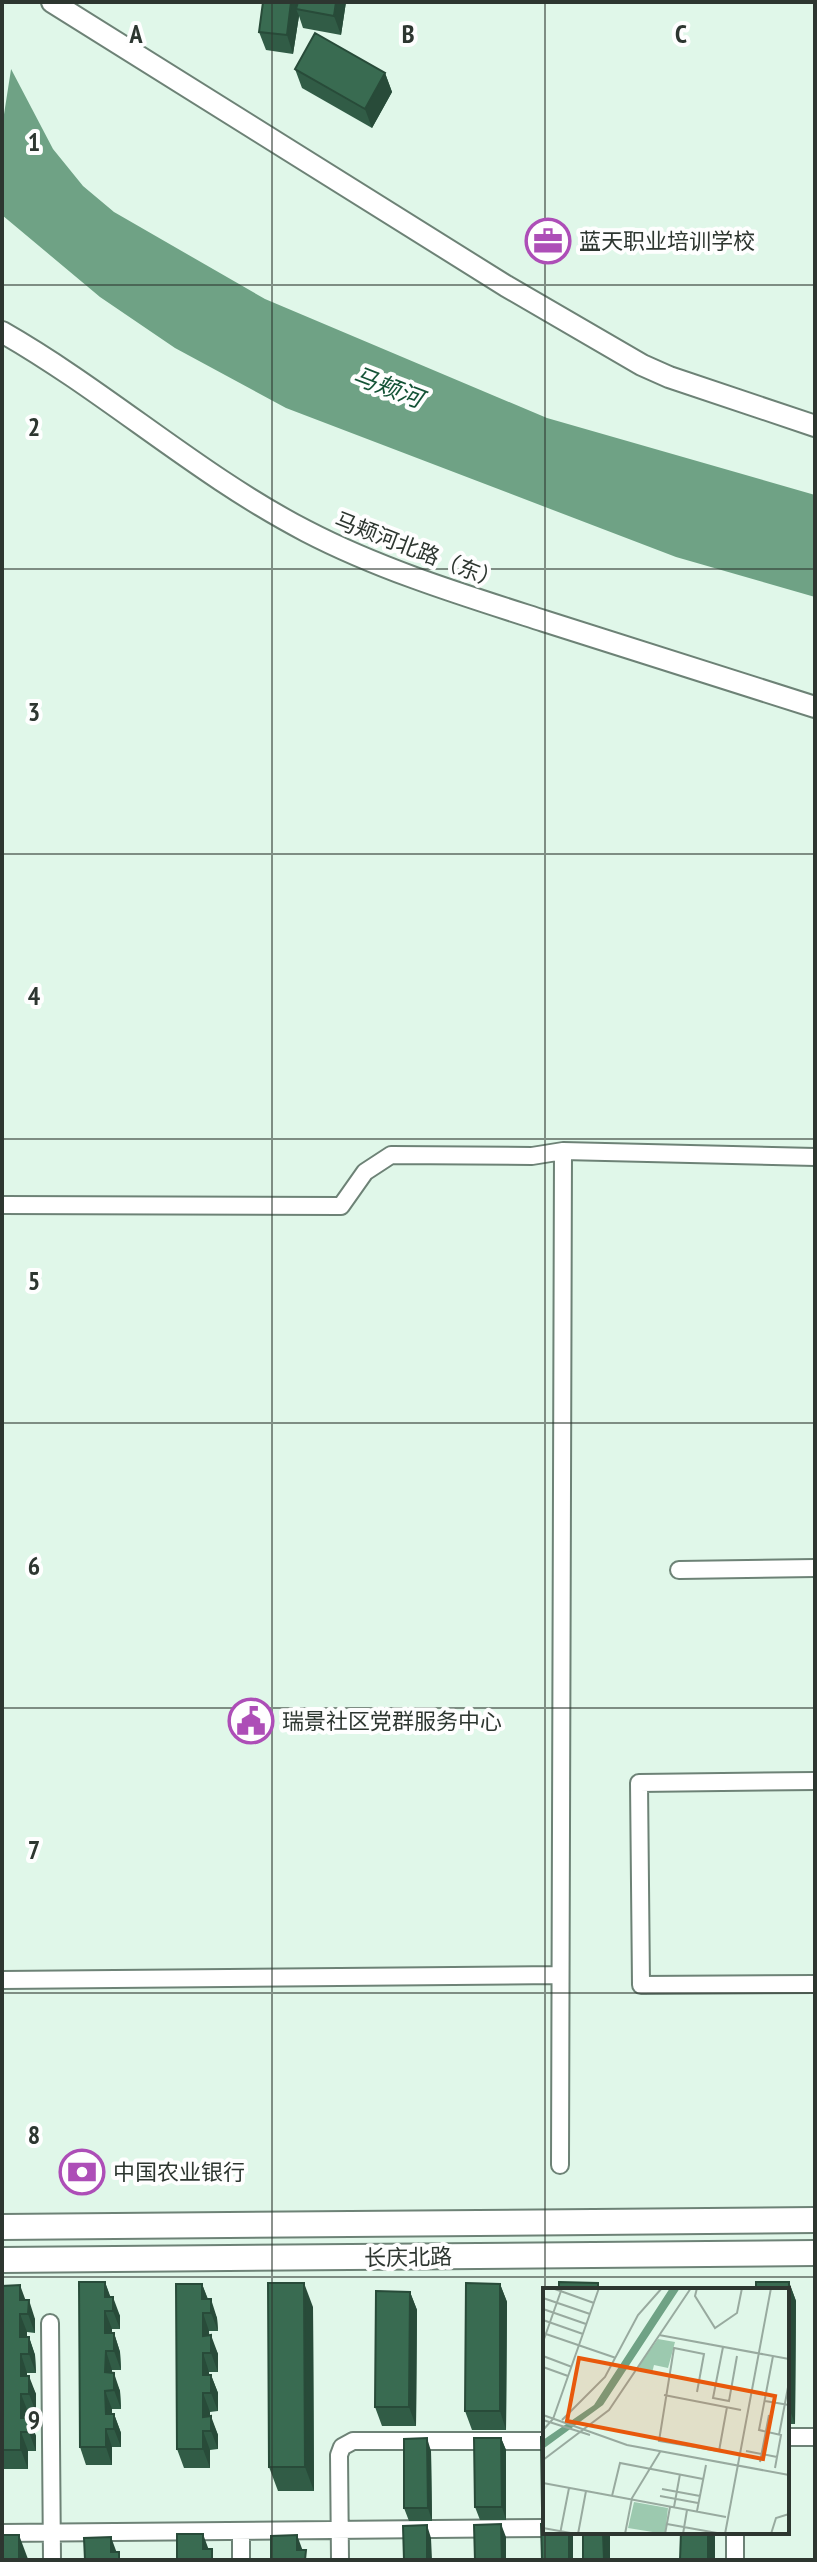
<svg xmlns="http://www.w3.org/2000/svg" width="817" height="2562" font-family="'PT Sans Narrow','Noto Sans SC',sans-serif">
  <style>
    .water { fill: #6fa285 }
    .pier { fill: #e0f7e9 }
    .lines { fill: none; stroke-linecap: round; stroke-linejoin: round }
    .minor-casing { stroke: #6d8276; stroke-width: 20 }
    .tertiary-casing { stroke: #6d8276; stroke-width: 24 }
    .secondary-casing { stroke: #6d8276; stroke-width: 28 }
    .minor { stroke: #fff; stroke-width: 16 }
    .tertiary { stroke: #fff; stroke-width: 20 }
    .secondary { stroke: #fff; stroke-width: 24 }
    .wall { fill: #315c46 }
    .shaded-wall { fill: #284b39 }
    .building { fill: #396b51; stroke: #284b39; stroke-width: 2 }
    .grid { fill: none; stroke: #2d3630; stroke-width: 2; stroke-opacity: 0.55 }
    .labels { text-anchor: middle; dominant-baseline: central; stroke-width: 8; stroke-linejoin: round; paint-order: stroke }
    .poi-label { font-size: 22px; fill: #2d3630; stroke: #fefefe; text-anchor: start }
    .street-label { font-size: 22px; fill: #2d3630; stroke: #fefefe }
    .water-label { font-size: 24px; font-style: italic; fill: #145336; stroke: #fefefe }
    .inset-road { fill: none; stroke: #98aa9f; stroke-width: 2 }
    .view { fill: #e8590c; fill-opacity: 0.15; stroke: #e8590c; stroke-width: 4 }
    .inset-edge { fill: none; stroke: #2d3630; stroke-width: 4 }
    .grid-label { font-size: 26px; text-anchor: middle; font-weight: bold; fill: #2d3630; stroke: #fefefe; stroke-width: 8; stroke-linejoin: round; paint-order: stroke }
  </style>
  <rect width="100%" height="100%" fill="#e0f7e9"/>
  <path class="water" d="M 2,58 L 10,67 L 53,149 L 83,186 L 114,212 L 265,299 L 547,418 L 815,495 L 815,597 L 676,557 L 286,408 L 175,348 L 100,297 L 2,215 Z"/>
  <path class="pier" d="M 2,54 L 12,63 L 2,127 Z"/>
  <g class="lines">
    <g class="minor-casing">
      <path id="minor" d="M 2,1205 L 341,1206 L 365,1172 L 391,1155 L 532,1156 L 563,1151 L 815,1157
        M 679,1570 L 815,1568
        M 815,1781 L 639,1783 L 641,1985 L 815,1984
        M 2,1980 L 558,1975
        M 560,2165 L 563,1151
        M 50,2323 L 52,2560
        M 787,2437 L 815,2437
        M 241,2532 L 241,2560
        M 735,2532 L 735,2560
        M 2,2533 L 545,2528
        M 340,2560 L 339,2455 L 342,2447 L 353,2441 L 545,2441"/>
    </g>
    <g class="tertiary-casing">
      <path id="tertiary" d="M 52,2 L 506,286 L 642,365 L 669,377 L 815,426
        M 2,332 C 107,392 198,475 306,531 C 381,570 463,595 544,621 C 634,650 724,679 815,707"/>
    </g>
    <g class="secondary-casing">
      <path id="secondary" d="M 2,2227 L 815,2220
        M 2,2260 L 815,2253"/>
    </g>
    <use href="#minor" class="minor"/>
    <use href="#tertiary" class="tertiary"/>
    <use href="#secondary" class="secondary"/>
  </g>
  <path class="wall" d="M 263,2 L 346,2 L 341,35 L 303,28 L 299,16 L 293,54 L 266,50 L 259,32 Z
    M 295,69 L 385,73 L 392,92 L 372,128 L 302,88 Z
    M 105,2282 L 110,2297 L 120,2316 L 120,2329 L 112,2329 L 112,2333 L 114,2333 L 120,2352 L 121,2370 L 112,2370 L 112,2373 L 120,2391 L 121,2409 L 112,2409 L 112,2414 L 114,2414 L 121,2433 L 121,2447 L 112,2447 L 112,2465 L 86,2465 L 80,2447 Z
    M 789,2282 L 796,2301 L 795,2424 L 787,2424 L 787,2290 Z
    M 202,2284 L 208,2299 L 217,2318 L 218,2331 L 209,2331 L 209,2335 L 218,2354 L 218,2372 L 209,2372 L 209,2375 L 211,2375 L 218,2393 L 218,2411 L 210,2412 L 210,2416 L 218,2435 L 218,2449 L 210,2450 L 210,2468 L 184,2468 L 177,2449 Z
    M 500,2284 L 507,2302 L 506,2430 L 472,2430 L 465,2411 Z
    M 2,2286 L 35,2319 L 35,2333 L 27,2332 L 27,2337 L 29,2337 L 35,2355 L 36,2373 L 27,2373 L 27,2376 L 36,2394 L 36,2412 L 28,2412 L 28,2418 L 36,2436 L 36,2451 L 28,2451 L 28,2469 L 2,2469 Z
    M 410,2292 L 417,2310 L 416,2426 L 382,2426 L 375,2407 Z
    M 313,2307 L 314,2491 L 278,2491 L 269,2467 Z
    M 501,2438 L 506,2450 L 506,2520 L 480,2520 L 475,2507 Z
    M 431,2451 L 432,2521 L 409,2521 L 404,2508 Z"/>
  <path class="shaded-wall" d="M 291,2 L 300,2 L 296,9 L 299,16 L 293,54 L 287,35 Z
    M 336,2 L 346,2 L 341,35 L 334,16 Z
    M 385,73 L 392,92 L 372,128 L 365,109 Z
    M 105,2282 L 112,2301 L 105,2297 Z
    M 789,2282 L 796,2301 L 795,2424 L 788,2405 Z
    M 304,2283 L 313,2307 L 314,2491 L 305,2467 Z
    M 202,2284 L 209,2303 L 202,2299 Z
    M 500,2284 L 507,2302 L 506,2430 L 500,2411 Z
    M 20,2285 L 27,2304 L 20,2300 Z
    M 410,2292 L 417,2310 L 416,2426 L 409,2407 Z
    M 113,2297 L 120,2316 L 120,2329 L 113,2311 Z
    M 211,2299 L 217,2318 L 218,2331 L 211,2313 Z
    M 29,2300 L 35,2319 L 35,2333 L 28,2314 Z
    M 105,2311 L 112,2329 L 112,2352 L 105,2333 Z
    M 203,2313 L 209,2331 L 210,2354 L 203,2336 Z
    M 20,2314 L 27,2332 L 27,2355 L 20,2337 Z
    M 114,2333 L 120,2352 L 121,2370 L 114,2351 Z
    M 211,2335 L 218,2354 L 218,2372 L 211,2353 Z
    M 29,2337 L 35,2355 L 36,2373 L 29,2354 Z
    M 106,2351 L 112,2370 L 112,2391 L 105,2372 Z
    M 203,2353 L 209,2372 L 210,2393 L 203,2375 Z
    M 21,2354 L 27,2373 L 27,2395 L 21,2376 Z
    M 114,2373 L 120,2391 L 121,2409 L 114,2390 Z
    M 211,2375 L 218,2393 L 218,2411 L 211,2393 Z
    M 29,2376 L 36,2394 L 36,2412 L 29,2394 Z
    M 105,2391 L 112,2409 L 112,2429 L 106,2414 Z
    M 203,2393 L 210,2412 L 210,2431 L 203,2417 Z
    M 21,2394 L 28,2412 L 28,2432 L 21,2418 Z
    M 114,2414 L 121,2433 L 121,2447 L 114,2429 Z
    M 211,2416 L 218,2435 L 218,2449 L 211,2431 Z
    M 29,2418 L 36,2436 L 36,2451 L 29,2432 Z
    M 106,2429 L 112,2447 L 112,2465 L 106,2447 Z
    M 203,2431 L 210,2450 L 210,2468 L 203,2449 Z
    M 21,2432 L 28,2451 L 28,2469 L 21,2450 Z
    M 427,2438 L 431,2451 L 432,2521 L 428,2508 Z
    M 501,2438 L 506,2450 L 506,2520 L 502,2507 Z
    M 501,2524 L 506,2537 L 506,2560 L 502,2560 Z
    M 427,2525 L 431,2538 L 432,2560 L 427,2560 Z
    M 569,2532 L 571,2532 L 573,2536 L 573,2560 L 569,2560 Z
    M 603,2532 L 610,2532 L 610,2560 L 604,2560 Z
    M 708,2532 L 715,2532 L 715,2560 L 708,2560 Z
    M 203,2534 L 210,2553 L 203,2549 Z
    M 19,2535 L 28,2559 L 28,2560 L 19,2560 Z
    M 297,2535 L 304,2554 L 297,2550 Z
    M 111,2537 L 118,2556 L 111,2552 Z"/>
  <path class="building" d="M 263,2 L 291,2 L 287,35 L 259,32 Z
    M 298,2 L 336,2 L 334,16 L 296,9 Z
    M 315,33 L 385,73 L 365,109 L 295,69 Z
    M 79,2282 L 105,2282 L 105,2297 L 113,2297 L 113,2311 L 105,2311 L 105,2333 L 114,2333 L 114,2351 L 106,2351 L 105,2372 L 114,2373 L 114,2390 L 105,2391 L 106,2414 L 114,2414 L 114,2429 L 106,2429 L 106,2447 L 80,2447 Z
    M 559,2282 L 598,2283 L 598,2290 L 559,2290 Z
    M 756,2282 L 789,2282 L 788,2405 L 787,2290 L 756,2290 Z
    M 268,2283 L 304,2283 L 305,2467 L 269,2467 Z
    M 466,2283 L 500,2284 L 500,2411 L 465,2411 Z
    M 176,2284 L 202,2284 L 202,2299 L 211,2299 L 211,2313 L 203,2313 L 203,2336 L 211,2335 L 211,2353 L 203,2353 L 203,2375 L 211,2375 L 211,2393 L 203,2393 L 203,2417 L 211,2416 L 211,2431 L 203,2431 L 203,2449 L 177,2449 Z
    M 20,2285 L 20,2300 L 29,2300 L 28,2314 L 20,2314 L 20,2337 L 29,2337 L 29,2354 L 21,2354 L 21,2376 L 29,2376 L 29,2394 L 21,2394 L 21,2418 L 29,2418 L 29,2432 L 21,2432 L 21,2450 L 2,2450 L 2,2286 Z
    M 660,2287 L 691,2287 L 691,2290 L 660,2290 Z
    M 376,2291 L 410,2292 L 409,2407 L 375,2407 Z
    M 541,2437 L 545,2437 L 545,2507 L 542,2507 Z
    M 427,2438 L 428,2508 L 404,2508 L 404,2439 Z
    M 474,2438 L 501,2438 L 502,2507 L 475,2507 Z
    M 501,2524 L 502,2560 L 475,2560 L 474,2525 Z
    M 541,2524 L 545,2524 L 545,2532 L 569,2532 L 569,2560 L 542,2560 Z
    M 427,2525 L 427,2560 L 404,2560 L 403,2526 Z
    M 583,2532 L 603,2532 L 604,2560 L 583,2560 Z
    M 681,2532 L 708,2532 L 708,2560 L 680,2560 Z
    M 177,2534 L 203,2534 L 203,2549 L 212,2549 L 212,2560 L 177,2560 Z
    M 2,2535 L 19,2535 L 19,2560 L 2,2560 Z
    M 297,2535 L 297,2550 L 306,2550 L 305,2560 L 271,2560 L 271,2536 Z
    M 111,2537 L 111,2552 L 119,2552 L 119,2560 L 85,2560 L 84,2538 Z"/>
  <path class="grid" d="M 272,2 L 272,2560M 545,2 L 545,2560M 2,285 L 815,285M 2,569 L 815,569M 2,854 L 815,854M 2,1139 L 815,1139M 2,1423 L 815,1423M 2,1708 L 815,1708M 2,1993 L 815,1993M 2,2277 L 815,2277"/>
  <defs>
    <g id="office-ring" transform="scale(2.3)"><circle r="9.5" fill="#fefefe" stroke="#ad4eb7" stroke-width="1.5"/><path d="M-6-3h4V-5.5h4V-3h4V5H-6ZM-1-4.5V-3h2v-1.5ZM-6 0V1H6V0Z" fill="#ad4eb7"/></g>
    <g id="civic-ring" transform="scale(2.3)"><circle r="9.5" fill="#fefefe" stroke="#ad4eb7" stroke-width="1.5"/><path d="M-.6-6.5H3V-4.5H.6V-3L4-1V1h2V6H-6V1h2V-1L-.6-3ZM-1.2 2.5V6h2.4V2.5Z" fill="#ad4eb7"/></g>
    <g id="bank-ring" transform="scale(2.3)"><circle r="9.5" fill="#fefefe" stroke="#ad4eb7" stroke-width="1.5"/><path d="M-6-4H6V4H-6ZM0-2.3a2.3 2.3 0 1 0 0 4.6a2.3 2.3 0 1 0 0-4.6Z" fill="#ad4eb7"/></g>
  </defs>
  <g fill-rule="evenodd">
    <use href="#office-ring" x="548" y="241"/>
    <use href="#civic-ring" x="251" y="1721"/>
    <use href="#bank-ring" x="82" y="2172"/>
  </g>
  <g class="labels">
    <g class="poi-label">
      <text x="579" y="241">蓝天职业培训学校</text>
      <text x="282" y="1721">瑞景社区党群服务中心</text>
      <text x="113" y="2172">中国农业银行</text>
    </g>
    <g class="street-label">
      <text transform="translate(418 550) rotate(21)">马颊河北路（东）</text>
      <text transform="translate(408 2257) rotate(-1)">长庆北路</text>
    </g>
    <g class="water-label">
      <text transform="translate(388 387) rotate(21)">马颊河</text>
    </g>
  </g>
  <g transform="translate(543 2288)">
    <rect width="246" height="246" fill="#e0f7e9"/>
    <path d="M 115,51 L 132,54 L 125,80 L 111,77 L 109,85 L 95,79 ZM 91,214 L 125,220 L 122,246 L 85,240 Z" fill="#9cc9af"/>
    <path d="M 127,0 L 137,0 L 60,117 L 0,161 L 0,152 L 51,117 Z" fill="#6fa285"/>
    <path class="inset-road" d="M 9,0 L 51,15M 154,0 L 152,8 L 172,40 L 194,25 L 199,0M 0,10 L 47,26M 0,21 L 43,36M 0,32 L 40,46M 0,45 L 73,70M 116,47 L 246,71M 0,54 L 19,0M 180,59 L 170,110 L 186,113 L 194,68M 0,68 L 29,79M 230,68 L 216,142 L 238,147 L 232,180M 0,79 L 25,88M 154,104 L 161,66 L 131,60 L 116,153 L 176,163 L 184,119M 121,107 L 198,122M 222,113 L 246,117M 0,127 L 84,157 L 246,187M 0,132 L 47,147M 19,132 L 62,89 L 95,27 L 119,0M 0,142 L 10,131 L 56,0M 236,147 L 246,94M 203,163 L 234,169M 0,172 L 66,122 L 148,0M 217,174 L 226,127M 0,195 L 183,229M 119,201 L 157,208M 69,208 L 77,175 L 160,191M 117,208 L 155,215M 131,219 L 137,186M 154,223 L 163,177M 124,236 L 174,245M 0,240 L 33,246M 17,246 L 26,200M 35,246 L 43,203M 82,246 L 89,210 L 117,164M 122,246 L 127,219M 140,246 L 144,222M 182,246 L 228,0M 228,246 L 233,230 L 246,226"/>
    <path class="view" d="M 36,70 L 232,108 L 220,171 L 24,133 Z"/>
    <rect width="246" height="246" class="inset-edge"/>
  </g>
  <g class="grid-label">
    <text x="136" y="43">A</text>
    <text x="408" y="43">B</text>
    <text x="681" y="43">C</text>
    <text x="34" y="151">1</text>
    <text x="34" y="436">2</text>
    <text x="34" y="721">3</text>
    <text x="34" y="1005">4</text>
    <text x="34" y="1290">5</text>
    <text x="34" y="1575">6</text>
    <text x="34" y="1859">7</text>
    <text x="34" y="2144">8</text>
    <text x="34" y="2429">9</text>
  </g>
  <rect width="817" height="2562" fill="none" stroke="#2d3630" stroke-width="8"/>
</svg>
